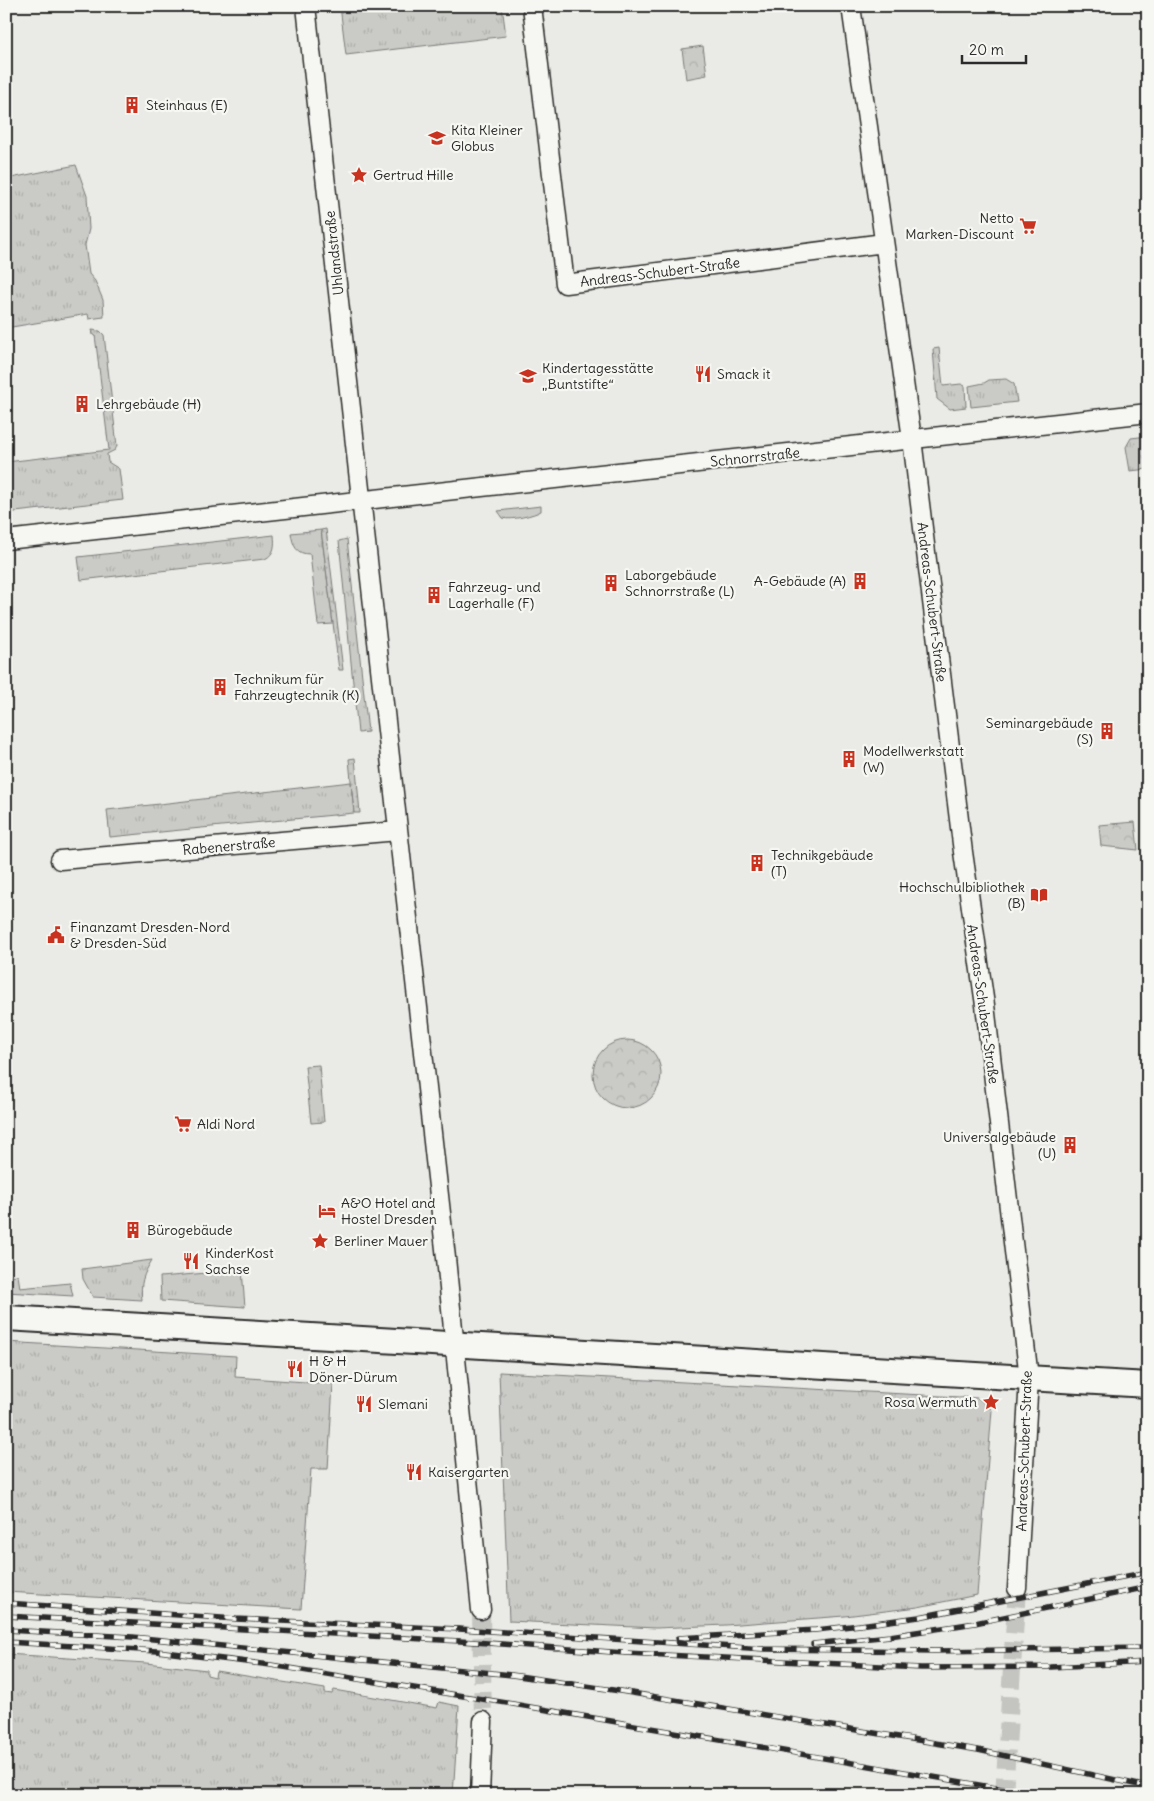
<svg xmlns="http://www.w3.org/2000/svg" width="1154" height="1801" font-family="Delius,sans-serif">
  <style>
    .grass { fill: url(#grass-tufts); stroke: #7a7a79 }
    .forest { fill: url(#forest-crowns); stroke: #7a7a79 }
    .garden { fill: url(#garden-dots); stroke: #7a7a79 }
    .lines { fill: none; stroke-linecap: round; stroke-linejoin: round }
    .minor-tunnel { stroke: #c4c4c1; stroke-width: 18; stroke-dasharray: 18 9; stroke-linecap: butt }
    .minor-casing { stroke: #2b2b2b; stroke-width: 21 }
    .secondary-casing { stroke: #2b2b2b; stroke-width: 28 }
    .minor { stroke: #f6f6f2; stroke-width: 18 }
    .secondary { stroke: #f6f6f2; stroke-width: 24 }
    .rail-casing { stroke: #2b2b2b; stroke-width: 5.5 }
    .rail { stroke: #f6f6f2; stroke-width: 4; stroke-dasharray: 11; stroke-linecap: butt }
    .labels { text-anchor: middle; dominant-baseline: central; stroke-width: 4.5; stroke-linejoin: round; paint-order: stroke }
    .poi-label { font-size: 14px; fill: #2b2b2b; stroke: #f6f6f2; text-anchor: start }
    .street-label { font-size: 14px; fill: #2b2b2b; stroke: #f6f6f2 }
  </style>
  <defs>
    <pattern id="grass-tufts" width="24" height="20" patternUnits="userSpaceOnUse" patternTransform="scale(1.25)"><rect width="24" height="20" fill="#cacac7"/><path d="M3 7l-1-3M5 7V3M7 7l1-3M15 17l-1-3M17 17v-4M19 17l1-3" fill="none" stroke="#aeaeab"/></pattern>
    <pattern id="forest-crowns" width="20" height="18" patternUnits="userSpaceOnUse" patternTransform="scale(1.25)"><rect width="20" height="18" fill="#cacac7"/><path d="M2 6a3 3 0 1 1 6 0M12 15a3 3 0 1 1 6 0" fill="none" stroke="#aeaeab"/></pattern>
    <pattern id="garden-dots" width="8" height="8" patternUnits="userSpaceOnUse" patternTransform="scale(1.25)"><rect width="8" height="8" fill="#cacac7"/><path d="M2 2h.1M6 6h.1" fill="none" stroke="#aeaeab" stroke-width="1.8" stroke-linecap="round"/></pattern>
  </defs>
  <rect width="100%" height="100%" fill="#eaeae6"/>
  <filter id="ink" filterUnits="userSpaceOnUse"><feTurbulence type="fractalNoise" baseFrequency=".02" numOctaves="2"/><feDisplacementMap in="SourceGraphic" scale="10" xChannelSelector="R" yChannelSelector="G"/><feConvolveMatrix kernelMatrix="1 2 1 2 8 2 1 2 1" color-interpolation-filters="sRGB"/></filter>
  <g filter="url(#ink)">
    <path class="grass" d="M 340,6 L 502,6 L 506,36 L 346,55 Z
      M 76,165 L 87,196 L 89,229 L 85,245 L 89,274 L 95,281 L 103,300 L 104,317 L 89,319 L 88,314 L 6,328 L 6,179 Z
      M 92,330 L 100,331 L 104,335 L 117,446 L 115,450 L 107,454 L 108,462 L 119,469 L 123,500 L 6,513 L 6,462 L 109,450 L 95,335 L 93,335 Z
      M 939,348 L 943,386 L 961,384 L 965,386 L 966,407 L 950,409 L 937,399 L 933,349 Z
      M 1006,379 L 1014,384 L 1017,402 L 971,407 L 969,386 L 984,383 L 989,380 Z
      M 1148,436 L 1148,469 L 1130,471 L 1126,447 L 1131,438 Z
      M 541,506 L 541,511 C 535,515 510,521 503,518 C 501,516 500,513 498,511 Z
      M 321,530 L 333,624 L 318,625 L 310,554 C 296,554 293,546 291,533 Z
      M 274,535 C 275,545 275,554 265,559 L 81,580 L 78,557 Z
      M 347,539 L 368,732 L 358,733 L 339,541 Z
      M 351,782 L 354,813 L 110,837 L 107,810 Z
      M 319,1065 L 324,1122 L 311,1123 L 305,1066 Z
      M 152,1260 C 143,1275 140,1283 142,1300 L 93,1297 L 83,1279 L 82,1269 Z
      M 242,1270 L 245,1307 L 161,1301 L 160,1277 Z
      M 18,1275 L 20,1288 L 70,1283 L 73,1296 L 6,1292 L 6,1276 Z
      M 6,1342 L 236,1356 L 235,1377 L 333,1384 L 328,1469 L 311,1469 L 301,1609 L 6,1592 Z
      M 499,1372 L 978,1398 L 992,1410 L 977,1595 L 918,1607 L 845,1616 L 726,1625 L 656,1628 L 509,1621 Z
      M 6,1654 L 146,1663 L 207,1670 L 207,1675 L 215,1677 L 216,1671 L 325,1689 L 325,1693 L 332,1694 L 334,1690 L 437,1708 L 439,1702 L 459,1706 L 453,1795 L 6,1795 Z"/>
    <path class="forest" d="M 703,46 L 707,75 L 686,79 L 682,49 Z
      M 1135,822 L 1138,850 L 1101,846 L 1099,825 Z
      M593 1074a34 34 0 1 1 68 0a34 34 0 1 1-68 0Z"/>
    <path class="garden" d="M 326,529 L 343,670 L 339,670 L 321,530 Z
      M 355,758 L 360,813 L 354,813 L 349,759 Z"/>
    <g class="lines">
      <path class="minor-tunnel" d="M 481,1610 L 483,1721
        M 1004,1795 L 1017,1588"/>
      <g class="minor-casing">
        <path id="minor" d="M 306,6 L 446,1258 L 481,1610
          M 532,6 L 565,284 L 884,243
          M 851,6 L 912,439 L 963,852 L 985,1005 L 1029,1378 L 1017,1588
          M 6,540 L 1148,413
          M 60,860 L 398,831
          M 480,1795 L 483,1721"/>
      </g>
      <g class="secondary-casing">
        <path id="secondary" d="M 6,1318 L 1148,1385"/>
      </g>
      <use href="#minor" class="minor"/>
      <use href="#secondary" class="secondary"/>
      <g class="rail-casing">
        <path id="rail" d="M 6,1603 L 236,1619 L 459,1629 L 764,1649 L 935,1651 L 1148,1648
          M 6,1616 L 460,1641 L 625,1653 L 921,1668 L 1051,1667 L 1148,1662
          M 6,1630 L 133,1637 L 512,1675 L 620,1691 L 978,1750 L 1148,1787
          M 678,1638 L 816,1630 L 860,1625 L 919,1617 L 1148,1572
          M 6,1642 L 157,1651 L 271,1665 L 513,1704 L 1037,1795
          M 813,1644 L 890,1636 L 975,1623 L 1148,1587"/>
      </g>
      <use href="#rail" class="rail"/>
    </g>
  </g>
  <defs>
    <g id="building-bare" transform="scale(1.35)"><path d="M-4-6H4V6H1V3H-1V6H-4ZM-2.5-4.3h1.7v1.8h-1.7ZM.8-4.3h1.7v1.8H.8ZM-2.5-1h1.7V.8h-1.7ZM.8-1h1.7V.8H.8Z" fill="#c8321e" stroke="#f6f6f2" stroke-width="2.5" paint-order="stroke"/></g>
    <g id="school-bare" transform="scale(1.35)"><path d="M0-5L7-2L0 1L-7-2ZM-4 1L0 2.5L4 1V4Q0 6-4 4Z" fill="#c8321e" stroke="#f6f6f2" stroke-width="2.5" paint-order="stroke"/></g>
    <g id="sight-bare" transform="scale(1.35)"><path d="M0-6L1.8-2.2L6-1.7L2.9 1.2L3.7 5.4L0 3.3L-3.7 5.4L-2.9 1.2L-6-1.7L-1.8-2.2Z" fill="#c8321e" stroke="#f6f6f2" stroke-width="2.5" paint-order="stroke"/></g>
    <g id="supermarket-bare" transform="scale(1.35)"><path d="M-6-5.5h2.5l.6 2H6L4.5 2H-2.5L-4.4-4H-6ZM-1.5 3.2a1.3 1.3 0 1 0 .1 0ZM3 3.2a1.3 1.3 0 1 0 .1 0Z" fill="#c8321e" stroke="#f6f6f2" stroke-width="2.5" paint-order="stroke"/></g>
    <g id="restaurant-bare" transform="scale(1.35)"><path d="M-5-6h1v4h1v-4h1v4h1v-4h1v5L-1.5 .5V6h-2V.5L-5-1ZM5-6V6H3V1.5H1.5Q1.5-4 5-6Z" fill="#c8321e" stroke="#f6f6f2" stroke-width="2.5" paint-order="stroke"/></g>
    <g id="library-bare" transform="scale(1.35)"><path d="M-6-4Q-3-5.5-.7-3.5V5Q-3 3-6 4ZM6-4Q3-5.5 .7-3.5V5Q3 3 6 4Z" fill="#c8321e" stroke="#f6f6f2" stroke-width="2.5" paint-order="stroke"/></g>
    <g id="civic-bare" transform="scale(1.35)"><path d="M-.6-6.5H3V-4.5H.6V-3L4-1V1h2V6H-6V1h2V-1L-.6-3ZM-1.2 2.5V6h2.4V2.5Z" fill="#c8321e" stroke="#f6f6f2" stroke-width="2.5" paint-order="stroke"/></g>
    <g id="hotel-bare" transform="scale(1.35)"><path d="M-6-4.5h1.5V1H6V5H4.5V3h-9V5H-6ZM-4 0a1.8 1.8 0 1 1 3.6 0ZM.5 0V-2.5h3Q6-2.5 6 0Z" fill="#c8321e" stroke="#f6f6f2" stroke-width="2.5" paint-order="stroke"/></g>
  </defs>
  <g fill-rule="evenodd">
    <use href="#building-bare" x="132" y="105"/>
    <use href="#school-bare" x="437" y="138"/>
    <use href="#sight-bare" x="359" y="175"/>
    <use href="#supermarket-bare" x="1028" y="226"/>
    <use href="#restaurant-bare" x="703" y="374"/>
    <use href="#school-bare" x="528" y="376"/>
    <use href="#building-bare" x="82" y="404"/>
    <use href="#building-bare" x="860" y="581"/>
    <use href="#building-bare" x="611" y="583"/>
    <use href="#building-bare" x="434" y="595"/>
    <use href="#building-bare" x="220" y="687"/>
    <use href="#building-bare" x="1107" y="731"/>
    <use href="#building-bare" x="849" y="759"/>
    <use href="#building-bare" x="757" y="863"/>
    <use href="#library-bare" x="1039" y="895"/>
    <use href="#civic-bare" x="56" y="935"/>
    <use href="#supermarket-bare" x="183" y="1124"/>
    <use href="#building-bare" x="1070" y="1145"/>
    <use href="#hotel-bare" x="327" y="1211"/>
    <use href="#building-bare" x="133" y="1230"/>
    <use href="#sight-bare" x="320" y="1241"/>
    <use href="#restaurant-bare" x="191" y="1261"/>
    <use href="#restaurant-bare" x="295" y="1369"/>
    <use href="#sight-bare" x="991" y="1402"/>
    <use href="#restaurant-bare" x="364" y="1404"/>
    <use href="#restaurant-bare" x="414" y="1472"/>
  </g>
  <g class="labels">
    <g class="poi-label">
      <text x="146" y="105">Steinhaus (E)</text>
      <text x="451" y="130">Kita Kleiner<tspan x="451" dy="16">Globus</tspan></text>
      <text x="373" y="175">Gertrud Hille</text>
      <text x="1014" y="218" text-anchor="end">Netto<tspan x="1014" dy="16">Marken-Discount</tspan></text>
      <text x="542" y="368">Kindertagesstätte<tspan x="542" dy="16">„Buntstifte“</tspan></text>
      <text x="717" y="374">Smack it</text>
      <text x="96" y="404">Lehrgebäude (H)</text>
      <text x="625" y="575">Laborgebäude<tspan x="625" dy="16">Schnorrstraße (L)</tspan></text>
      <text x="846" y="581" text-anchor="end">A-Gebäude (A)</text>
      <text x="448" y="587">Fahrzeug- und<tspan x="448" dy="16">Lagerhalle (F)</tspan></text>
      <text x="234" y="679">Technikum für<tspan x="234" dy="16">Fahrzeugtechnik (K)</tspan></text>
      <text x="1093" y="723" text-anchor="end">Seminargebäude<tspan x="1093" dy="16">(S)</tspan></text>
      <text x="863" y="751">Modellwerkstatt<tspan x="863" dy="16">(W)</tspan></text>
      <text x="771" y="855">Technikgebäude<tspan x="771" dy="16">(T)</tspan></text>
      <text x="1025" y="887" text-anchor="end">Hochschulbibliothek<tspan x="1025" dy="16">(B)</tspan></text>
      <text x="70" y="927">Finanzamt Dresden-Nord<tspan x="70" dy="16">&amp; Dresden-Süd</tspan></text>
      <text x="197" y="1124">Aldi Nord</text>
      <text x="1056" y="1137" text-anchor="end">Universalgebäude<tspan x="1056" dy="16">(U)</tspan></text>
      <text x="341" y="1203">A&amp;O Hotel and<tspan x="341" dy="16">Hostel Dresden</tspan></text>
      <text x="147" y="1230">Bürogebäude</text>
      <text x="334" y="1241">Berliner Mauer</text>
      <text x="205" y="1253">KinderKost<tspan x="205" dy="16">Sachse</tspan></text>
      <text x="309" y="1361">H &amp; H<tspan x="309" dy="16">Döner-Dürum</tspan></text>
      <text x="977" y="1402" text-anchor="end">Rosa Wermuth</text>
      <text x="378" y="1404">Slemani</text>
      <text x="428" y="1472">Kaisergarten</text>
    </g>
    <g class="street-label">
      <text transform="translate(334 253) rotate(-96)">Uhlandstraße</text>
      <text transform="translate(660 272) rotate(-7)">Andreas-Schubert-Straße</text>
      <text transform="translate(755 457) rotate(-6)">Schnorrstraße</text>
      <text transform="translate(932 602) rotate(83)">Andreas-Schubert-Straße</text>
      <text transform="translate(229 846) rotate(-5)">Rabenerstraße</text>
      <text transform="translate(983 1004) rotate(82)">Andreas-Schubert-Straße</text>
      <text transform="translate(1024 1451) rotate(-88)">Andreas-Schubert-Straße</text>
    </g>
  </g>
  <rect width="1154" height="1801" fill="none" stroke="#f6f6f2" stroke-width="25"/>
  <rect x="12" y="12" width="1129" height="1776" fill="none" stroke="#2b2b2b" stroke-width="2" filter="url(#ink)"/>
  <path d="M962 55v8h64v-8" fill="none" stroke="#2b2b2b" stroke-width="2.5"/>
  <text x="969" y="55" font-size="15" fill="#2b2b2b" stroke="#f6f6f2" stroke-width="4" paint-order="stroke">20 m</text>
</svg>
